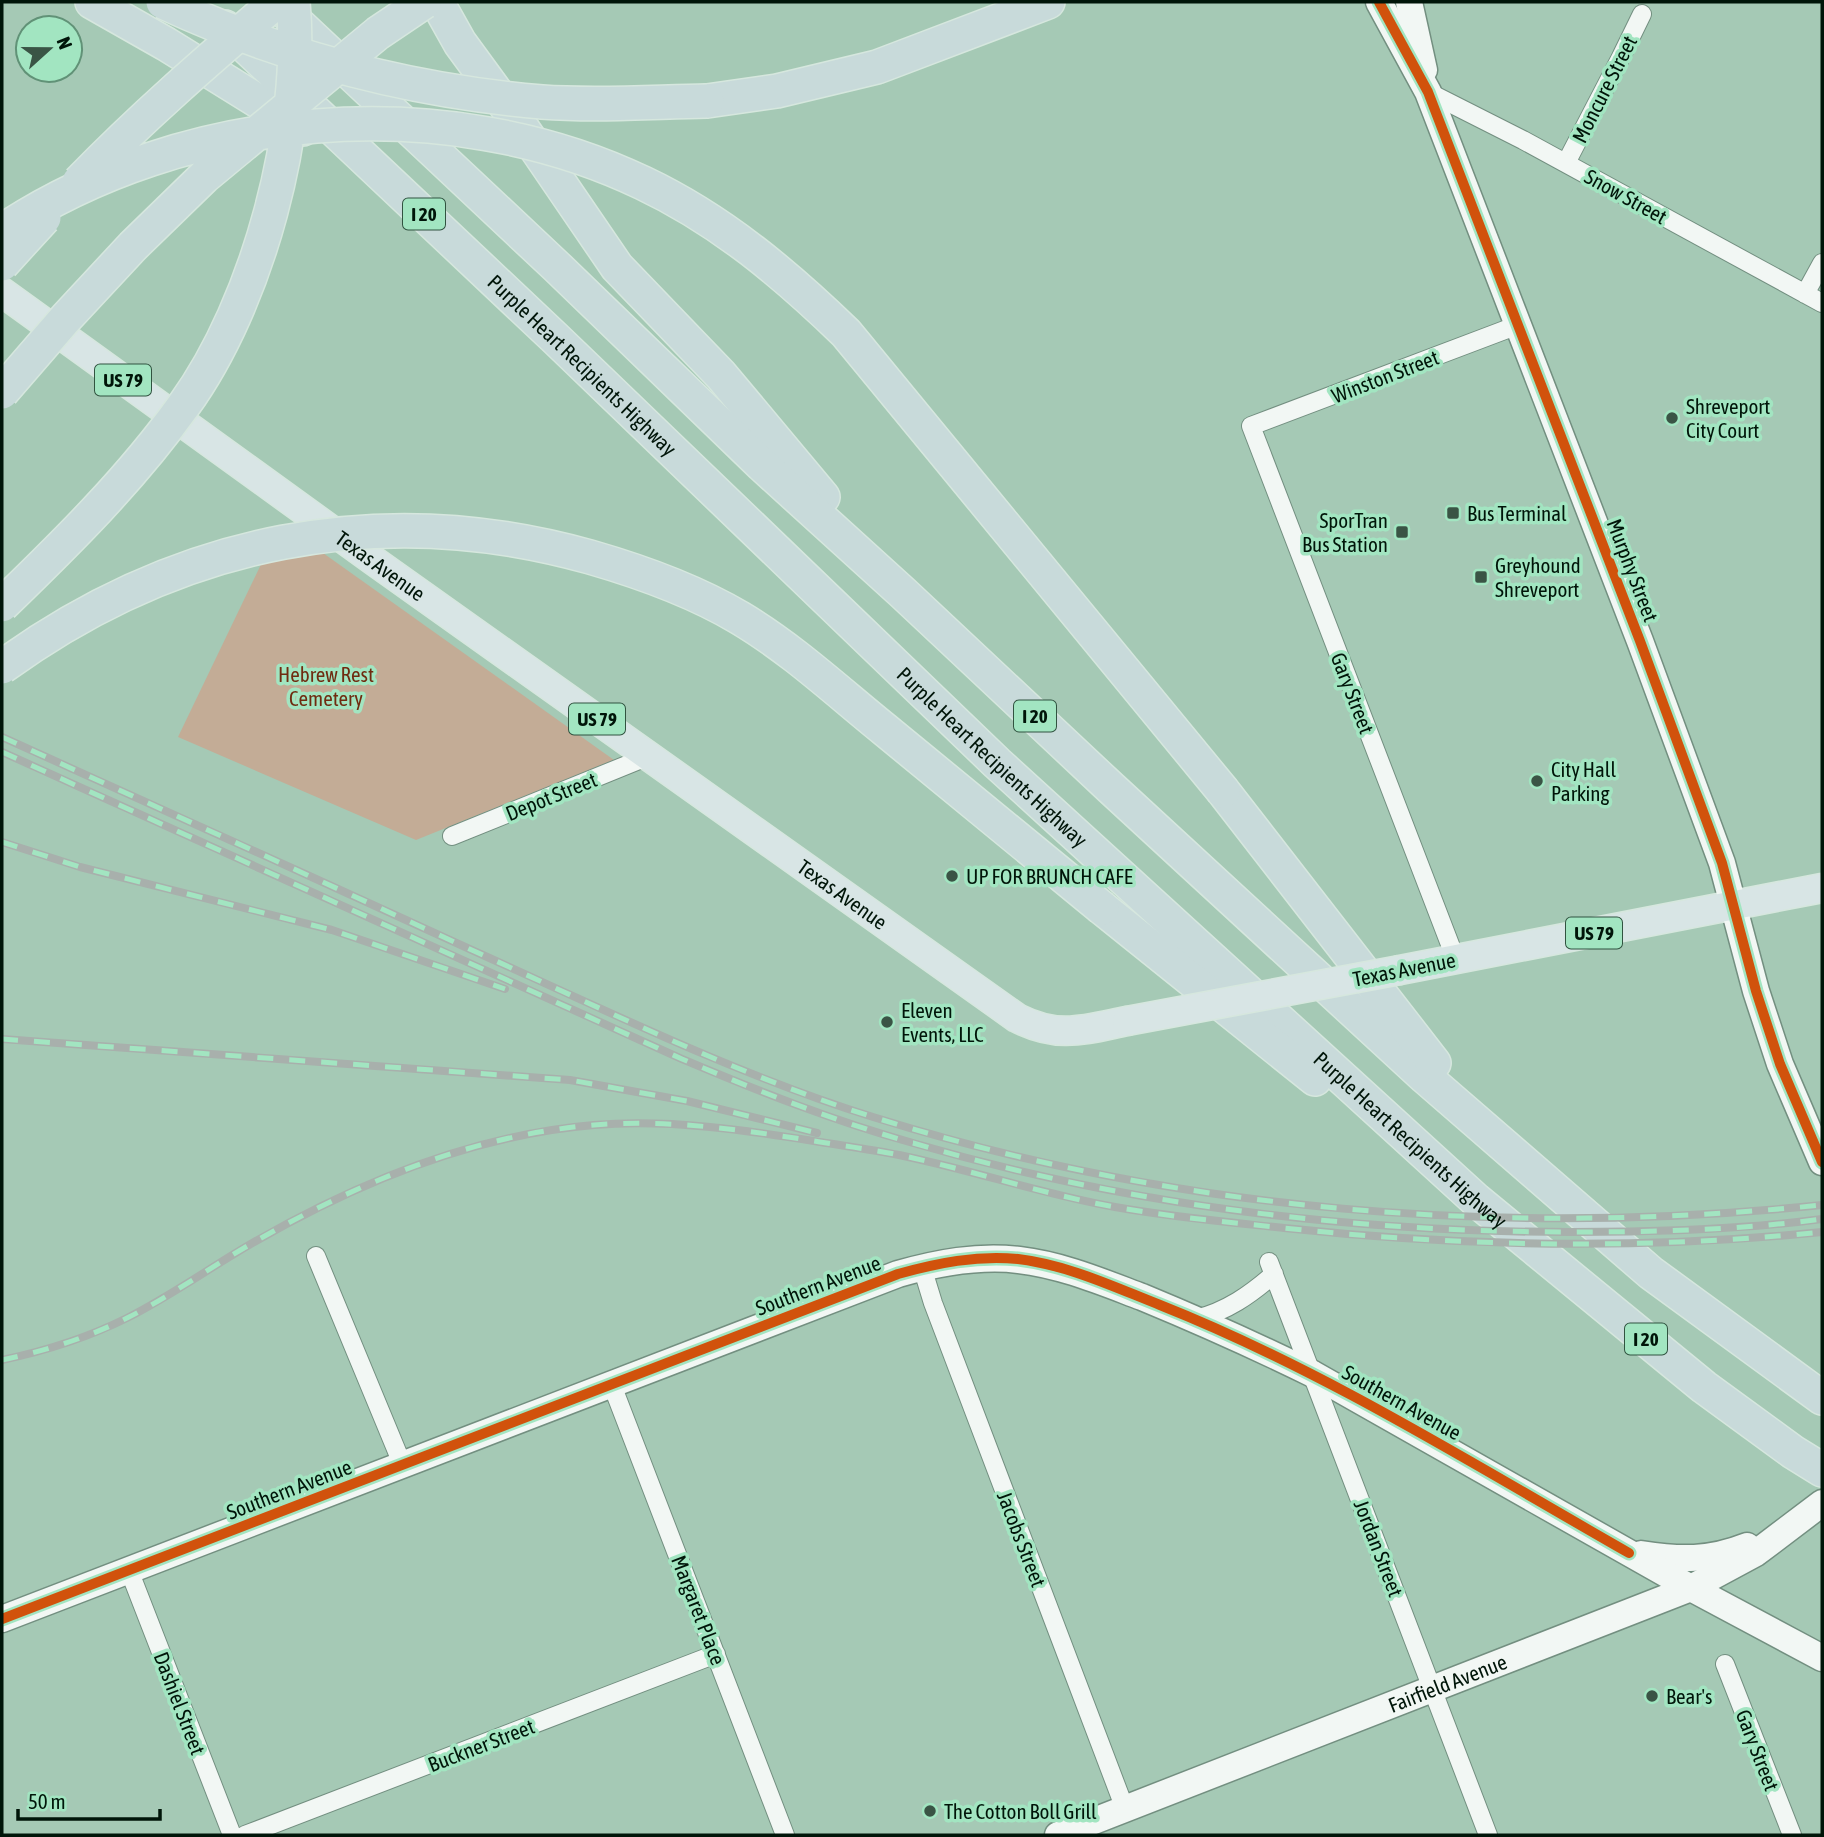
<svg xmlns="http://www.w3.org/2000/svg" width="1824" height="1837" font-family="'Asap Condensed',sans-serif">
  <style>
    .green { fill: #c3ac96 }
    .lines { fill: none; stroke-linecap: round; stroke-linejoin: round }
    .street-casing { stroke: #738f80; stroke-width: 20 }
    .secondary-casing { stroke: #738f80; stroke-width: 29 }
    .primary-casing { stroke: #d6e7de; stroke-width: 31 }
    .highway-casing { stroke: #d6e7de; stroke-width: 36 }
    .street { stroke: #f2f7f4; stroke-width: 18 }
    .secondary { stroke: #f2f7f4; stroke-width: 26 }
    .primary { stroke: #d8e5e5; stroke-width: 28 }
    .highway { stroke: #c8dada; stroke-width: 33 }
    .rail-casing { stroke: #a8b0ac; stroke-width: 8 }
    .rail { stroke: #a2e5c1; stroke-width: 5; stroke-dasharray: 16; stroke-linecap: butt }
    .primary-bridge-casing { stroke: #d6e7de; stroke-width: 31; stroke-linecap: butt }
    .highway-bridge-casing { stroke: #d6e7de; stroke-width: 36; stroke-linecap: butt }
    .primary-bridge { stroke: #d8e5e5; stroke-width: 28 }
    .highway-bridge { stroke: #c8dada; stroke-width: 33 }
    .cycleway-casing { stroke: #a2e5c1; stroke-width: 15 }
    .cycleway { stroke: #d1520c; stroke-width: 10 }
    .poi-dot { fill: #3a5445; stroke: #a2e5c1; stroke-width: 2.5 }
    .labels { text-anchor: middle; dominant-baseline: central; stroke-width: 7; stroke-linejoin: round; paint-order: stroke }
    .shield { fill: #a2e5c1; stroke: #315340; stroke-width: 2 }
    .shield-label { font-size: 19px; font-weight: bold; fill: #001509 }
    .street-label { font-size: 21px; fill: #001509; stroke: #a2e5c1 }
    .poi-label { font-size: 21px; fill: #001509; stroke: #a2e5c1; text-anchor: start }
    .park-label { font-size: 21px; fill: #6f2b10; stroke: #a2e5c1 }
  </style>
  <rect width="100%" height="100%" fill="#a5c9b5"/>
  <path class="green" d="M 316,548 L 614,760 L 416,840 L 178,737 L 265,556 Z"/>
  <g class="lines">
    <g class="street-casing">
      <path id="street" d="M 1428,92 L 1523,140 L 1822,303
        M 1566,163 L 1621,57 L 1642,14
        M 1805,294 L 1822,263
        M 452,836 L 649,756
        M 1456,960 L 1251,426 L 1518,325
        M 316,1256 L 403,1466
        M 1269,1262 L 1488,1835
        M 922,1267 L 933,1303 L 1125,1809
        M 1196,1319 C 1227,1311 1250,1295 1274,1274
        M 612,1385 L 785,1835
        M 129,1570 L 232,1835
        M 1725,1664 L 1792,1835
        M 245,1835 L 716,1654"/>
    </g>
    <g class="secondary-casing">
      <g id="secondary">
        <path d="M 1379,2 L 1428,92 L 1640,641 L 1722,863 L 1756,991 L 1780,1064 L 1822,1162"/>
        <path d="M 1409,2 L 1424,70"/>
        <path d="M 1641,1554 C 1680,1560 1709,1561 1747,1546"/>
        <path d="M 2,1619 L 898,1274 C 937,1263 978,1255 1019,1260 C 1062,1265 1102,1282 1142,1297 C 1200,1321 1256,1346 1313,1374 L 1691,1588 L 1822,1658"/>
        <path id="s1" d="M 1058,1835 L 1691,1588 L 1756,1553 L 1822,1503"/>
      </g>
    </g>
    <g class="primary-casing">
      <g id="primary">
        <path id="s2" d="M 2,292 L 374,561 L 1017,1018 C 1059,1039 1083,1030 1127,1021"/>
        <path d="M 1400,970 L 1822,888"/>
      </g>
    </g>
    <g class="highway-casing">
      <g id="highway">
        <path d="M 92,2 L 166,44 L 303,129"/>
        <path d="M 437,2 L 460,43 L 520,125 L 617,267 L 721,375 L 823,497"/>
        <path d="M 279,6 L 557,267 L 762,465 L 903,593 L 1111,788 L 1425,1077 L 1651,1273 L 1822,1398"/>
        <path id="s3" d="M 225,27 L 556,339 L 997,763 L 1476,1200 L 1704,1387 L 1793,1452 L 1822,1470"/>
        <path d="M 707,101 L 777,91 L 877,67 L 1048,2"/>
        <path d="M 1223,791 L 1434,1063"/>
        <path d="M 1102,908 L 1315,1079"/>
      </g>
    </g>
    <use href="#street" class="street"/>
    <use href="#secondary" class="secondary"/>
    <use href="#primary" class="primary"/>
    <use href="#highway" class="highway"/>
    <g class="rail-casing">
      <path id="rail" d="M 2,737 C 159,808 317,879 474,951 C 605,1010 735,1074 873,1117 C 1179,1212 1504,1237 1822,1205
        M 2,752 L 682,1059 C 758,1091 834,1121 913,1143 C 1126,1205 1350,1232 1571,1232 C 1655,1232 1740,1230 1822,1219
        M 2,842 L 80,867 L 332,930 L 505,989
        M 2,1039 L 570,1080 L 687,1101 L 817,1133
        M 2,1360 C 45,1351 87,1338 127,1318 C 169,1297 208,1269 249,1245 C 354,1184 472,1135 594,1125 C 670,1119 745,1130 820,1142 C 851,1147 883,1151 913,1158 C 981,1173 1047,1195 1115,1207 C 1171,1217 1228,1222 1284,1228 C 1465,1247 1641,1250 1822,1232"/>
    </g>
    <use href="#rail" class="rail"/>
    <g class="primary-bridge-casing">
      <path id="primary-bridge" d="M 1127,1021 L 1400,970"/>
    </g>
    <g class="highway-bridge-casing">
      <path id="highway-bridge" d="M 163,2 C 282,57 411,91 542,102 C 596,106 652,102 707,101
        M 79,182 C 141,118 208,60 276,2
        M 2,231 C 184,110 445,88 643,183 C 721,220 785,274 846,333 L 1223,791
        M 2,264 L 44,218
        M 2,392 L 66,318 L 133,246 L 204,177 L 378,33 L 424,2
        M 2,605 C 67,542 131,479 184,405 C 258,303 305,127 293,2
        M 2,667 C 177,540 380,498 590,557 C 642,572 693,590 740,618 C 792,649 837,691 884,729 C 956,788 1029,848 1102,908"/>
    </g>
    <use href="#primary-bridge" class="primary-bridge"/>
    <use href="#highway-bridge" class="highway-bridge"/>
    <g class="cycleway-casing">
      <path id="cycleway" d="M 1379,2 L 1428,92 L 1640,641 L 1722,863 L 1756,991 L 1780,1064 L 1822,1162
        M 2,1619 L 898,1274 C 937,1263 977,1255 1018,1259 C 1068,1265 1114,1287 1160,1305 C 1324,1370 1476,1466 1629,1553"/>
    </g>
    <use href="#cycleway" class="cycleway"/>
  </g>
  <g class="poi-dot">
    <circle cx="1672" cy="418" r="7"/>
    <rect x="1446" y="506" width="14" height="14" rx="3.5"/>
    <rect x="1395" y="525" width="14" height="14" rx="3.5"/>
    <rect x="1474" y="570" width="14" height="14" rx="3.5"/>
    <circle cx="1537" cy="781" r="7"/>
    <circle cx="952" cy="876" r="7"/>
    <circle cx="887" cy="1022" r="7"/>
    <circle cx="1652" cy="1696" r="7"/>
    <circle cx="930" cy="1811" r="7"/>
  </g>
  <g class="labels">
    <g class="shield">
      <rect x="403" y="198.5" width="42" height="31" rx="5"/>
      <rect x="95" y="364.5" width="56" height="31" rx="5"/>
      <rect x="1014" y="700.5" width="42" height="31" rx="5"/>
      <rect x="569" y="703.5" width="56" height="31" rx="5"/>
      <rect x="1566" y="917.5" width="56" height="31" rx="5"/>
      <rect x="1625" y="1323.5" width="42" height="31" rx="5"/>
    </g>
    <g class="shield-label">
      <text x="424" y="214">I 20</text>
      <text x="123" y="380">US 79</text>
      <text x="1035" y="716">I 20</text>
      <text x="597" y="719">US 79</text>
      <text x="1594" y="933">US 79</text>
      <text x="1646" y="1339">I 20</text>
    </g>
    <g class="street-label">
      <text transform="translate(1604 89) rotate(-63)">Moncure Street</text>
      <text transform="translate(1626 196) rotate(29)">Snow Street</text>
      <text stroke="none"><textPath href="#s3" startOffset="492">Purple Heart Recipients Highway</textPath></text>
      <text transform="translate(1385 376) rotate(-21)">Winston Street</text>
      <text stroke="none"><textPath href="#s2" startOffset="467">Texas Avenue</textPath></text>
      <text transform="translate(1633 570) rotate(69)">Murphy Street</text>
      <text transform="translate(1353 693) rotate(69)">Gary Street</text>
      <text stroke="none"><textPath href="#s3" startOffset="1059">Purple Heart Recipients Highway</textPath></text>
      <text transform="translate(551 796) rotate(-22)">Depot Street</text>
      <text stroke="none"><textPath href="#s2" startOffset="1034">Texas Avenue</textPath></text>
      <text transform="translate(1404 969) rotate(-11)">Texas Avenue</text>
      <text stroke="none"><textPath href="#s3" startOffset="1626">Purple Heart Recipients Highway</textPath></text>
      <text transform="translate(818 1285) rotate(-21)">Southern Avenue</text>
      <text transform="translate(1402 1402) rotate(29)">Southern Avenue</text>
      <text transform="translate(289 1489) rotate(-21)">Southern Avenue</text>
      <text transform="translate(1022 1539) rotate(69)">Jacobs Street</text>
      <text transform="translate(1379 1548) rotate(69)">Jordan Street</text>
      <text transform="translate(699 1610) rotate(69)">Margaret Place</text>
      <text stroke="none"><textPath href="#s1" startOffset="418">Fairfield Avenue</textPath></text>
      <text transform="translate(180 1703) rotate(69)">Dashiel Street</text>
      <text transform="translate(481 1745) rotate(-21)">Buckner Street</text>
      <text transform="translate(1758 1750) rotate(69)">Gary Street</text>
    </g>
    <g class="poi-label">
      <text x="1686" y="406">Shreveport<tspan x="1686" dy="24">City Court</tspan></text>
      <text x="1467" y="513">Bus Terminal</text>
      <text x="1388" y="520" text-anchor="end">SporTran<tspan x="1388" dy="24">Bus Station</tspan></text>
      <text x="1495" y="565">Greyhound<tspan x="1495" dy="24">Shreveport</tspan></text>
      <text x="1551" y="769">City Hall<tspan x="1551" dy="24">Parking</tspan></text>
      <text x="966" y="876">UP FOR BRUNCH CAFE</text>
      <text x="901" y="1010">Eleven<tspan x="901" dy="24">Events, LLC</tspan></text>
      <text x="1666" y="1696">Bear's</text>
      <text x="944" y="1811">The Cotton Boll Grill</text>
    </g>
    <g class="park-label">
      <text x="326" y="674">Hebrew Rest<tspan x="326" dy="24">Cemetery</tspan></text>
    </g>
  </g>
  <rect width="1824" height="1837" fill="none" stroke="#001509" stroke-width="7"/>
  <g transform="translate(49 49) rotate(69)"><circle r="33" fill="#a2e5c1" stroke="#619277" stroke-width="2"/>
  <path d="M0-5L12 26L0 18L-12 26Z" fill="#3a5445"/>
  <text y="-10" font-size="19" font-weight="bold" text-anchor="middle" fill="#001509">N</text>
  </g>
  <path d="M18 1809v10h142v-10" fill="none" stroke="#001509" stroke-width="3.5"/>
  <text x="28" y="1809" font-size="21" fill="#001509" stroke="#a2e5c1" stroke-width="5" paint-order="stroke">50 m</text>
</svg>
